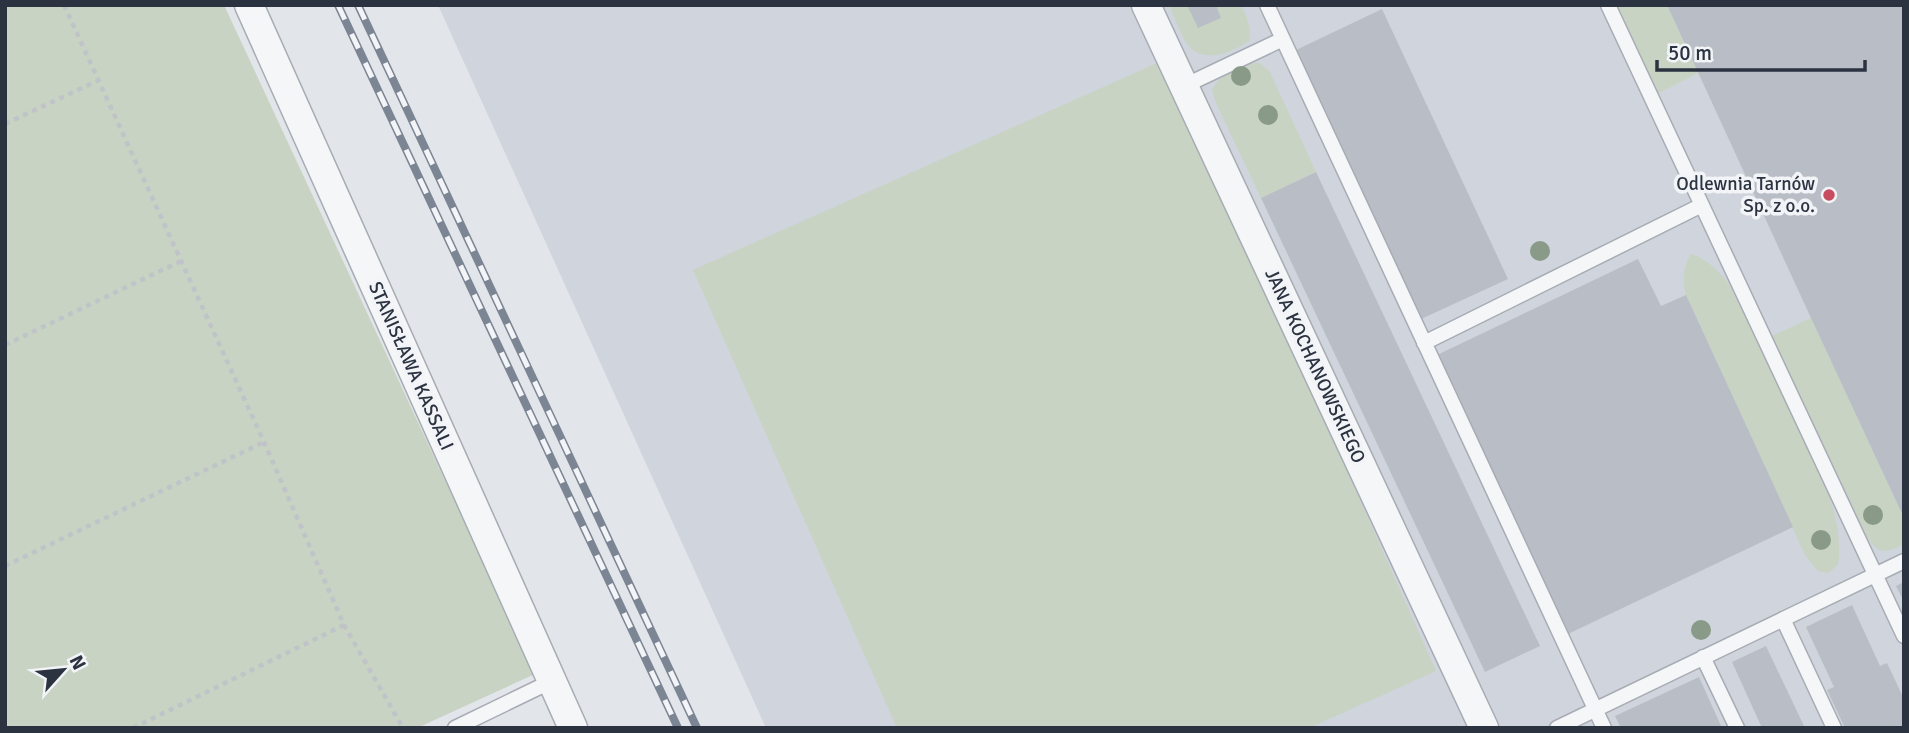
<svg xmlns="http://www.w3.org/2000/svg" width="1909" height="733" font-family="Signika,sans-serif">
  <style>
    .built { fill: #d0d4dc }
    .green { fill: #c8d3c3 }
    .building { fill: #b9bec6 }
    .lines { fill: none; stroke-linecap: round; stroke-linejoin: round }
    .service-casing { stroke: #a7acb4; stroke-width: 17 }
    .minor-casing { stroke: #a7acb4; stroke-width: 31 }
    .path { stroke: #c0c3c8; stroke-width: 4.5; stroke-dasharray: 5 5; stroke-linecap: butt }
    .service { stroke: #f5f6f8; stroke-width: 14 }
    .minor { stroke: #f5f6f8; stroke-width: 28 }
    .rail-casing { stroke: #7c8593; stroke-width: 8 }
    .rail { stroke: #f2f4f7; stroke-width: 5; stroke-dasharray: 16; stroke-linecap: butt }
    .tree { fill: #899a89 }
    .poi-dot { fill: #c94d61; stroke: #f2f4f7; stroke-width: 2.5 }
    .labels { text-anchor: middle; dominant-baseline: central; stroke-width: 7; stroke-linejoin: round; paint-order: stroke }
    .poi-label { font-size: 19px; fill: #2b3341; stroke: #f2f4f7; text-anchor: end }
    .street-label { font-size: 19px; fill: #2b3341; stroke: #f2f4f7 }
  </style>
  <rect width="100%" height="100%" fill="#e2e5ea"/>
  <path class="built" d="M 438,5 L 1904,5 L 1904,728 L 766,728 Z"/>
  <path class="green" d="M 5,5 L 224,5 L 535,674 L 417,728 L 5,728 Z
    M 1169,5 L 1241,5 C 1247,18 1252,27 1249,41 C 1232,52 1204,65 1188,45 C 1180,34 1175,18 1169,5 Z
    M 1616,5 L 1667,5 L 1698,73 L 1657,94 Z
    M 1164,60 L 1436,671 L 1309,728 L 897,728 L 693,270 Z
    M 1260,63 L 1270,72 L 1316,172 L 1261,198 L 1216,103 L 1212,90 C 1221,72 1240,63 1260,63 Z
    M 1691,254 C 1708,259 1720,272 1730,286 C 1749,325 1767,364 1786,403 C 1809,451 1846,509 1838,565 L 1828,573 L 1818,571 L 1805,555 L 1686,295 C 1682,280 1683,268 1691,254 Z
    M 1811,318 L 1904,518 L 1904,544 C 1887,552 1880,556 1868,539 L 1772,336 Z"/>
  <path class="building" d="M 1187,5 L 1216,5 L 1221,18 L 1198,28 Z
    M 1667,5 L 1904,5 L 1904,518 L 1811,318 Z
    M 1382,9 L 1508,279 L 1419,320 L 1294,51 Z
    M 1316,172 L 1540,646 L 1485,672 L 1261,198 Z
    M 1638,259 L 1661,306 L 1686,295 L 1793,527 L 1568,634 L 1435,356 Z
    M 1904,582 L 1904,602 L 1896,586 Z
    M 1852,605 L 1880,666 L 1887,663 L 1904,699 L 1904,728 L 1845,728 L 1827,690 L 1834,687 L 1806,627 Z
    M 1766,646 L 1805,728 L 1762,728 L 1732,662 Z
    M 1699,677 L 1722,728 L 1621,728 L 1615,716 Z"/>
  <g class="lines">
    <g class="service-casing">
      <path id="service" d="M 1267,5 L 1604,728
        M 1608,5 L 1904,636
        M 1184,86 L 1283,39
        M 1424,343 L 1702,205
        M 1783,619 L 1834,728
        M 1703,657 L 1737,728
        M 455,728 L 552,681
        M 1557,728 L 1904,561"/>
    </g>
    <g class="minor-casing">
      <path id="minor" d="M 249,5 L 573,728
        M 1146,5 L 1484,728"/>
    </g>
    <path class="path" d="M 64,5 L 264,442 L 344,625 L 403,728
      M 5,124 L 99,80
      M 5,345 L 181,261
      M 5,566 L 264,442
      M 133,728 L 344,625"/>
    <use href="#service" class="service"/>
    <use href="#minor" class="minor"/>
    <g class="rail-casing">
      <path id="rail" d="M 338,5 L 678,728
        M 358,5 L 697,728"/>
    </g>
    <use href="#rail" class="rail"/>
  </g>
  <g class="tree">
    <circle cx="1241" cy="76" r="10"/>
    <circle cx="1268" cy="115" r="10"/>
    <circle cx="1540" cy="251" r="10"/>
    <circle cx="1873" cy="515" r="10"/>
    <circle cx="1821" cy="540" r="10"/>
    <circle cx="1701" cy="630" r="10"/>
  </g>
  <circle class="poi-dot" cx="1829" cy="195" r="7"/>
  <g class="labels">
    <g class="poi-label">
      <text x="1815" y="184">Odlewnia Tarnów<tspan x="1815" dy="22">Sp. z o.o.</tspan></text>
    </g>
    <g class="street-label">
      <text transform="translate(411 366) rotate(66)">STANISŁAWA KASSALI</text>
      <text transform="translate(1315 366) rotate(65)">JANA KOCHANOWSKIEGO</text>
    </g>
  </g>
  <rect width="1909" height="733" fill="none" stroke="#2b3341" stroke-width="14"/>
  <g transform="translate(63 670) rotate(63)" stroke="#f2f4f7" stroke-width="5" paint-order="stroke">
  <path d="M0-5L12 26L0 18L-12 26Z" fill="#2b3341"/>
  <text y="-10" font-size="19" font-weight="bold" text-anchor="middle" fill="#2b3341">N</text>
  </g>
  <path d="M1657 60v10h208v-10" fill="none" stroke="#2b3341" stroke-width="3.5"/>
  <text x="1668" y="60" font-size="21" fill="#2b3341" stroke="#f2f4f7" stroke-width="5" paint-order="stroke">50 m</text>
</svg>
